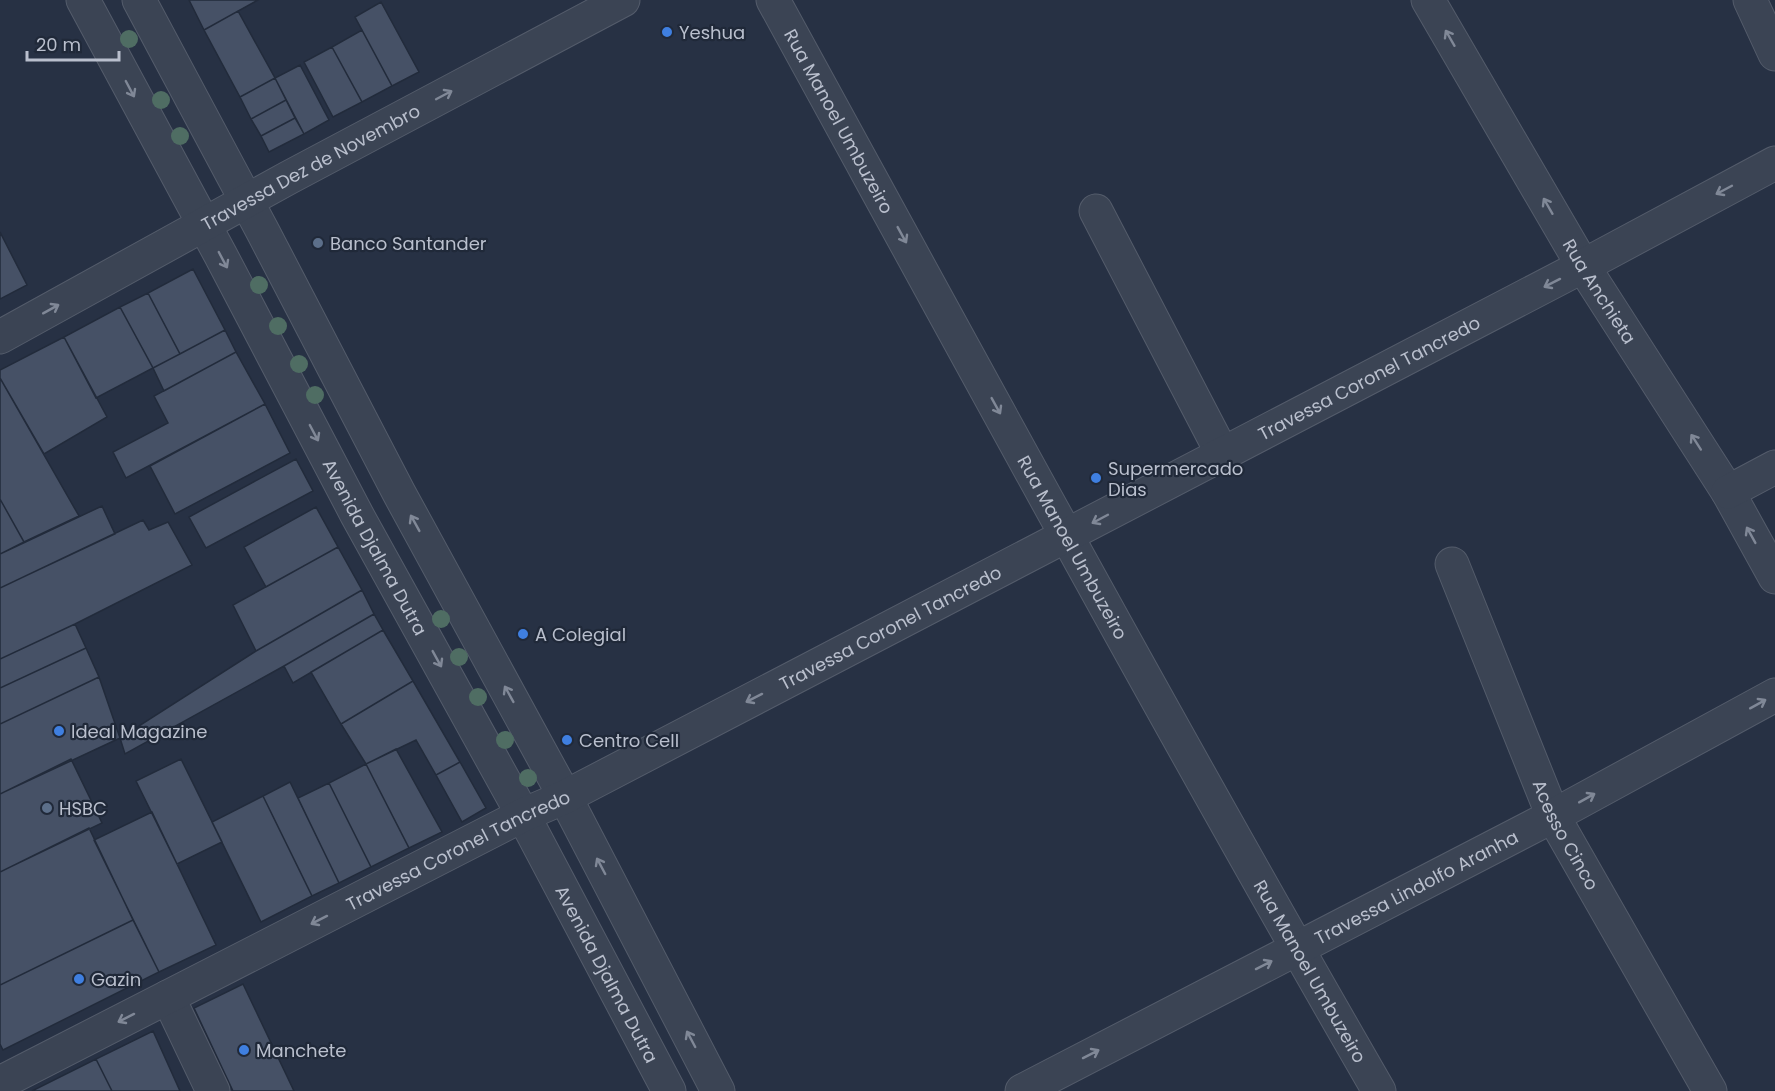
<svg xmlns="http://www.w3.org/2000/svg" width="1775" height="1091" font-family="Poppins,sans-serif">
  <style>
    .building { fill: #465166; stroke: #222b3b; stroke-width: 1.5 }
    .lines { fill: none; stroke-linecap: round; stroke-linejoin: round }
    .minor-casing { stroke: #545c6b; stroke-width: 35 }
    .minor { stroke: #3b4454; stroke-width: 33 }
    .tree { fill: #4f6d63 }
    .oneway { stroke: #808897 }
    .shop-dot { fill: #3f7fe0; stroke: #202939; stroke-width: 2 }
    .service-dot { fill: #5c6f8a; stroke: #202939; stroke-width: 2 }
    .labels { text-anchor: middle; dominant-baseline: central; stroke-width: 4.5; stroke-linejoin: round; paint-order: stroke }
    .poi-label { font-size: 18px; fill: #b9bfcd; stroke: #202939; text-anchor: start }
    .street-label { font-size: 18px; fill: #b9bfcd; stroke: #202939 }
  </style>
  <rect width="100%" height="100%" fill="#273144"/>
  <path class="building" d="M 189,0 L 258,0 L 204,30 Z
    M 381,2 L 419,72 L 392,86 L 355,17 Z
    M 238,11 L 275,78 L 240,97 L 204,30 Z
    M 362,30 L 392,86 L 362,102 L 332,47 Z
    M 332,47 L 362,102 L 333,117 L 304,62 Z
    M 300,65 L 329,120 L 304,134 L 275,78 Z
    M 275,78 L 286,100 L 251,119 L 240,97 Z
    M 286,100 L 295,118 L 261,136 L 251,119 Z
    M 295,118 L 304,134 L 269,152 L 261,136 Z
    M 0,232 L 27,285 L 0,299 Z
    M 193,269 L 225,330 L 180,354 L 148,293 Z
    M 148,293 L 180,354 L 153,368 L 120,307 Z
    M 120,307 L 153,368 L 96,398 L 64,337 Z
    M 225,330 L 236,352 L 164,391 L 153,368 Z
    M 64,337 L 107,417 L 44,454 L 0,378 L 0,370 Z
    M 236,352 L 265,404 L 126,478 L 113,452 L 168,423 L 154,396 Z
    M 0,378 L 79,516 L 24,542 L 0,499 Z
    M 265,404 L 290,453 L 175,514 L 150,466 Z
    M 296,459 L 313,491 L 206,548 L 189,517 Z
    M 0,499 L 24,542 L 0,554 Z
    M 102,506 L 115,534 L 0,588 L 0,554 Z
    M 316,507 L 338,547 L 266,587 L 244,547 Z
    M 143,520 L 149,530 L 168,522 L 192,565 L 75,624 L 0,659 L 0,588 Z
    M 338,547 L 362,590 L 256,651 L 233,605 Z
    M 362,590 L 374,614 L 284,666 L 125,754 L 120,738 L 256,651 Z
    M 374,614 L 383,630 L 293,683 L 284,666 Z
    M 75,624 L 86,648 L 0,688 L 0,659 Z
    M 383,630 L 413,681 L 341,724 L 311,672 Z
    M 86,648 L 99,677 L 0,724 L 0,688 Z
    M 99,677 L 120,738 L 0,794 L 0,724 Z
    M 413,681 L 460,762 L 436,775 L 416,740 L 366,764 L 341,724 Z
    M 396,749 L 442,832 L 409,848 L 366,764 Z
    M 71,759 L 102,823 L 0,872 L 0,794 Z
    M 181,759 L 222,842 L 177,864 L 136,781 Z
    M 460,762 L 486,808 L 462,822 L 436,775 Z
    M 366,764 L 409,848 L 371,867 L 329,783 Z
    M 290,782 L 339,883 L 312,896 L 263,796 Z
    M 329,783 L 371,867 L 339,883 L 298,798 Z
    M 263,796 L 312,896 L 261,922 L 212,822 Z
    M 152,812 L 216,945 L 159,972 L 94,840 Z
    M 89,828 L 133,920 L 0,985 L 0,872 Z
    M 133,920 L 159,972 L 3,1050 L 0,1044 L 0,985 Z
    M 243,984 L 294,1091 L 233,1091 L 194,1008 Z
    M 153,1031 L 180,1091 L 112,1091 L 96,1059 Z
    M 96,1059 L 112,1091 L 32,1091 Z"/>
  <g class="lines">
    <g class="minor-casing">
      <g id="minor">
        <path id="s1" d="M 83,0 L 220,254 L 357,515 L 523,815 L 669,1091"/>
        <path d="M 139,0 L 262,230 L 399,493 L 565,797 L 718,1091"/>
        <path id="s2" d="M 773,0 C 973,365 1171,731 1379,1091"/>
        <path id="s3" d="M 1428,0 L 1583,266 L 1728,492 L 1775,577"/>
        <path d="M 1750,0 L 1775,54"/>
        <path d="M 1096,211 L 1222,453"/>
        <path id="s4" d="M 0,337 L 288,178 L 623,0"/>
        <path d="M 1728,492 L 1775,467"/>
        <path id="s5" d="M 1452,564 L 1553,816 L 1710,1091"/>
        <path d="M 168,997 L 213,1091"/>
        <path id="s6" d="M 0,1083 L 523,815 L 565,797 L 1583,266 L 1775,163"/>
        <path id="s7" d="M 1022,1091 L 1553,816 L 1775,695"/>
      </g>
    </g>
    <use href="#minor" class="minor"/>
  </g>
  <g class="tree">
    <circle cx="129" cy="39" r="9"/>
    <circle cx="161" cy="100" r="9"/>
    <circle cx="180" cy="136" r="9"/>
    <circle cx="259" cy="285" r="9"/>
    <circle cx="278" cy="326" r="9"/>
    <circle cx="299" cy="364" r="9"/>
    <circle cx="315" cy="395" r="9"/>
    <circle cx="441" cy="619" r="9"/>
    <circle cx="459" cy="657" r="9"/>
    <circle cx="478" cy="697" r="9"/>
    <circle cx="505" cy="740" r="9"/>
    <circle cx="528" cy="778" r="9"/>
  </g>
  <defs><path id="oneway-shaft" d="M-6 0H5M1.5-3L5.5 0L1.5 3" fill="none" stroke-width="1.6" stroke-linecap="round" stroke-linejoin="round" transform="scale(1.5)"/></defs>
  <g class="oneway">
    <use href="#oneway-shaft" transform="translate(1450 38) rotate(-120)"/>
    <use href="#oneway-shaft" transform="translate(130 89) rotate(62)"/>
    <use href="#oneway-shaft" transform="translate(444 95) rotate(-28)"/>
    <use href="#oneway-shaft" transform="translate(1724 190) rotate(152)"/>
    <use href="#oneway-shaft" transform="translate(1548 206) rotate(-120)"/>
    <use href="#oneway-shaft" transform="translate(902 235) rotate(61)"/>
    <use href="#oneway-shaft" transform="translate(223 260) rotate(62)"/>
    <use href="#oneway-shaft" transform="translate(1552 283) rotate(153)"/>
    <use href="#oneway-shaft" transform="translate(51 309) rotate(-29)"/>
    <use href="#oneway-shaft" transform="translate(996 406) rotate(61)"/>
    <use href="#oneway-shaft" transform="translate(314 433) rotate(62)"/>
    <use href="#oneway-shaft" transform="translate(1696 442) rotate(-123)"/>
    <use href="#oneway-shaft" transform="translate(1100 519) rotate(152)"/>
    <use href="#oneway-shaft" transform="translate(415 523) rotate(-119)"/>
    <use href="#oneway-shaft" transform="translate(1751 535) rotate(-119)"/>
    <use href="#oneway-shaft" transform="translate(437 659) rotate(61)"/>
    <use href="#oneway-shaft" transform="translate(509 694) rotate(-119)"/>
    <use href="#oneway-shaft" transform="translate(754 698) rotate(153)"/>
    <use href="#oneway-shaft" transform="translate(1758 704) rotate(-29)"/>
    <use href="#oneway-shaft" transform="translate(1587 798) rotate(-29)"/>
    <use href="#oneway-shaft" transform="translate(601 866) rotate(-118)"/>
    <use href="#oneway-shaft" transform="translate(319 920) rotate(153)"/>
    <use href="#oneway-shaft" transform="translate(1264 965) rotate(-27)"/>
    <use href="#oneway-shaft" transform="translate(126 1018) rotate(153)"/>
    <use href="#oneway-shaft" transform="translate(691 1039) rotate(-118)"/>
    <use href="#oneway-shaft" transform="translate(1091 1054) rotate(-27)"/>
  </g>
  <g class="shop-dot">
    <circle cx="667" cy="32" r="6"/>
    <circle cx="1096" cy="478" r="6"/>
    <circle cx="523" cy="634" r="6"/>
    <circle cx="59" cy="731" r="6"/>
    <circle cx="567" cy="740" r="6"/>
    <circle cx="79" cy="979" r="6"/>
    <circle cx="244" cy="1050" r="6"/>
  </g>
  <g class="service-dot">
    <circle cx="318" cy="243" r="6"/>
    <circle cx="47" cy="808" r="6"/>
  </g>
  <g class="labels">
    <g class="poi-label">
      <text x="679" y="32">Yeshua</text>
      <text x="330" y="243">Banco Santander</text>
      <text x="1108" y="468">Supermercado<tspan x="1108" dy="21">Dias</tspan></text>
      <text x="535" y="634">A Colegial</text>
      <text x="71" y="731">Ideal Magazine</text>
      <text x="579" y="740">Centro Cell</text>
      <text x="59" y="808">HSBC</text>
      <text x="91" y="979">Gazin</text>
      <text x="256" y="1050">Manchete</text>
    </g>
    <g class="street-label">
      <text stroke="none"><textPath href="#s2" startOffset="138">Rua Manoel Umbuzeiro</textPath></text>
      <text stroke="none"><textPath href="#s4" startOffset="354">Travessa Dez de Novembro</textPath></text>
      <text stroke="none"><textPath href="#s3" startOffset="338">Rua Anchieta</textPath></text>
      <text stroke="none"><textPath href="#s6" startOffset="1540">Travessa Coronel Tancredo</textPath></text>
      <text stroke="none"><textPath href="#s1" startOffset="620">Avenida Djalma Dutra</textPath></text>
      <text stroke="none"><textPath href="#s2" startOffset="624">Rua Manoel Umbuzeiro</textPath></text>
      <text stroke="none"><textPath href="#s6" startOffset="1000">Travessa Coronel Tancredo</textPath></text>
      <text stroke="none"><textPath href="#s5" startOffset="294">Acesso Cinco</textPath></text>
      <text stroke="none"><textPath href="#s6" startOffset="514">Travessa Coronel Tancredo</textPath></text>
      <text stroke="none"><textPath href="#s7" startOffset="444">Travessa Lindolfo Aranha</textPath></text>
      <text stroke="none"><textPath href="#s2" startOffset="1110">Rua Manoel Umbuzeiro</textPath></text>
      <text stroke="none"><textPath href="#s1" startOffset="1106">Avenida Djalma Dutra</textPath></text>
    </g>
  </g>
  <path d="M27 51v9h92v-9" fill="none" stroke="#b9bfcd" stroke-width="3"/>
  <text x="36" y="51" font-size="18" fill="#b9bfcd" stroke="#202939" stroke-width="4.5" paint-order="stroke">20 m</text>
</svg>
